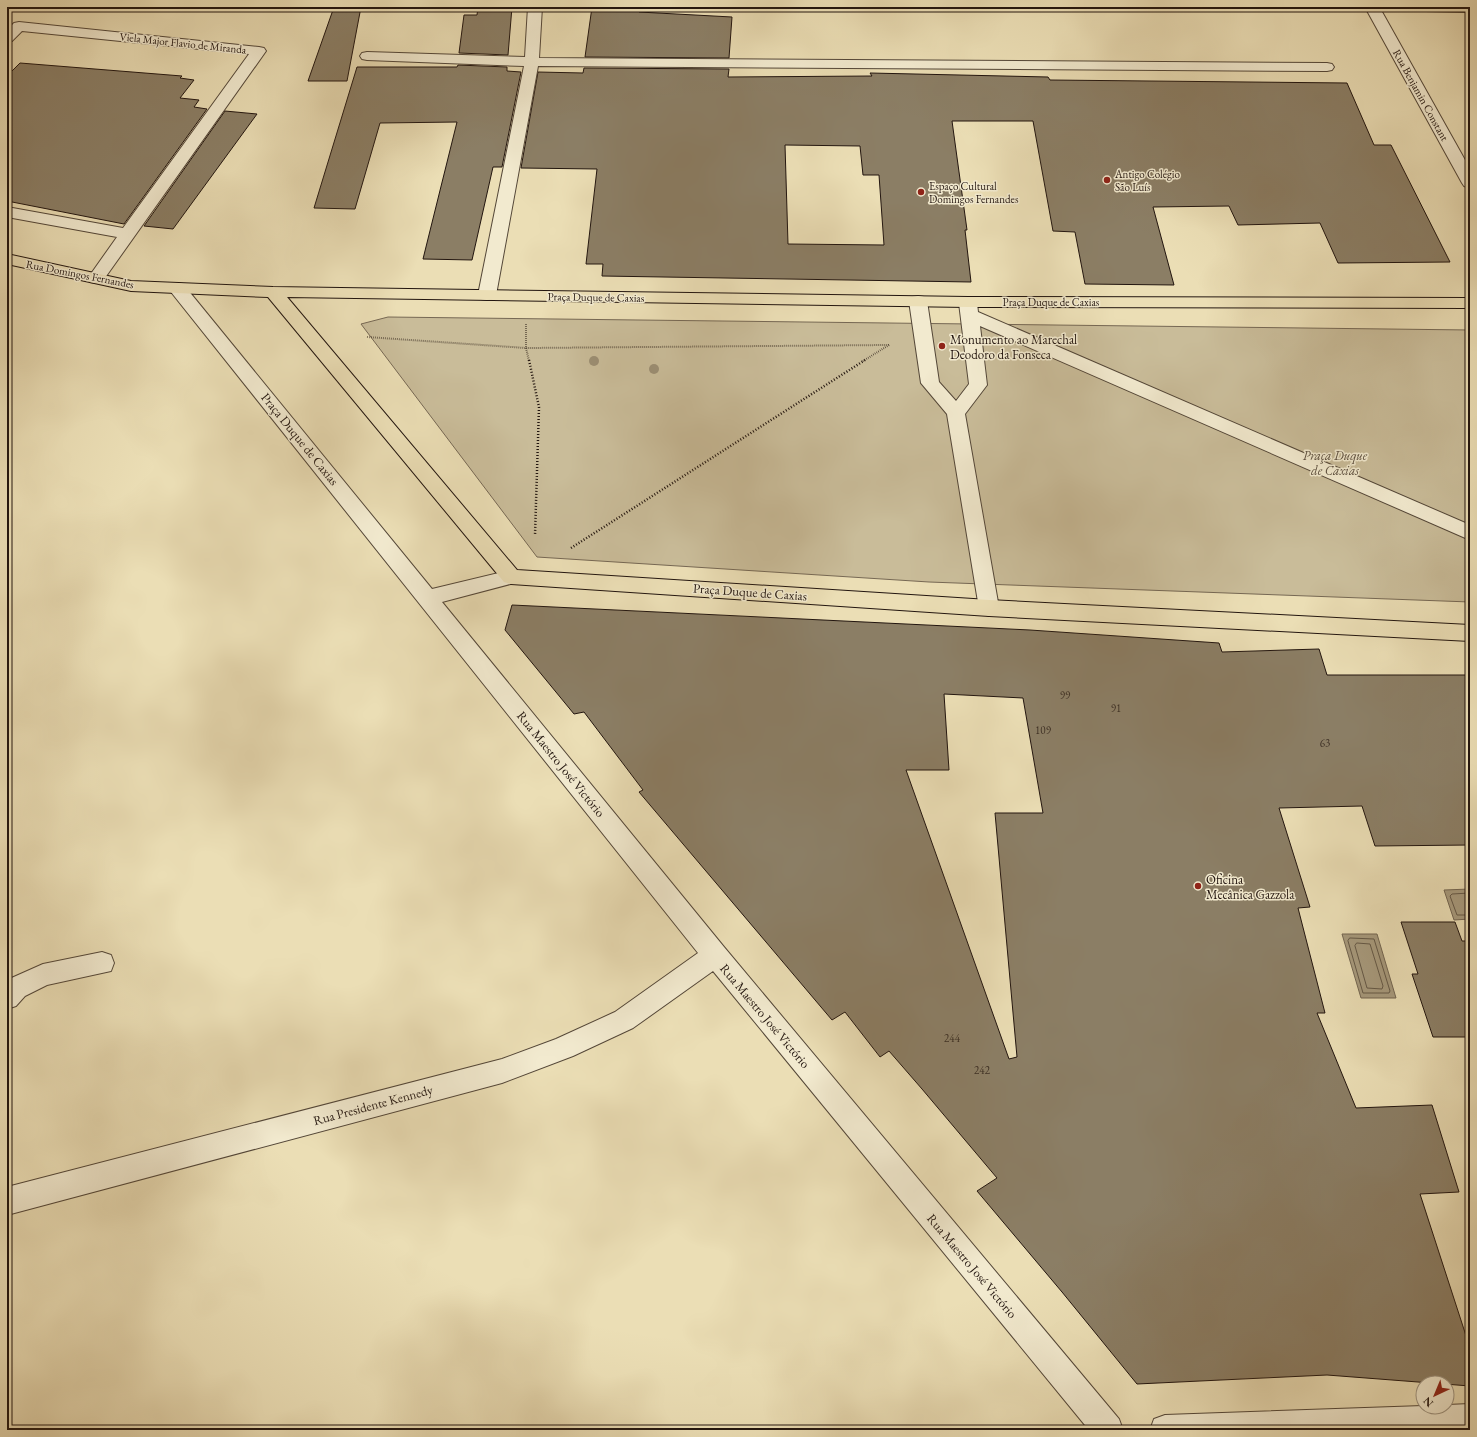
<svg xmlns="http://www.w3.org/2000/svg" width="1477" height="1437" font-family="'EB Garamond',serif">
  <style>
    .green { fill: #c9bc99; stroke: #766854 }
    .water { fill: #a79a7d; stroke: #726551 }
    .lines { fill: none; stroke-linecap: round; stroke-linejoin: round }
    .shore { stroke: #645846; stroke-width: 1 }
    .building { fill: #8b7e65; stroke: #22150f; fill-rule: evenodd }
    .minor-casing { stroke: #544738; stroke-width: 2 }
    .major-casing { stroke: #22150f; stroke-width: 2 }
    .path-far1 { stroke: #22150f; stroke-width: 2; stroke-dasharray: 0.5 1.5; stroke-linecap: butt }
    .path { stroke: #22150f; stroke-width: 2.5; stroke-dasharray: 1 2; stroke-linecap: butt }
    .minor { fill: #f2eacf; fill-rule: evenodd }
    .major { fill: #ebdeb5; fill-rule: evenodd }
    .tree { fill: #9c8f74 }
    .poi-dot { fill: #8f2418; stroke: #f2eacf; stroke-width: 1.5 }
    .labels { text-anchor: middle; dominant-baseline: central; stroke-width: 3; stroke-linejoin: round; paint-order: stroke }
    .far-street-label { font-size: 11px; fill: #22150f; stroke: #f2eacf }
    .far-poi-label { font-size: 11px; fill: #22150f; stroke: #f2eacf; text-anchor: start }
    .number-label { font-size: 11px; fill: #3c2f24 }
    .poi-label { font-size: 13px; fill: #22150f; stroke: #f2eacf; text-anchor: start }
    .street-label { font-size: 13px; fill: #22150f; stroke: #f2eacf }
    .park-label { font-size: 13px; font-style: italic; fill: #5c4f3f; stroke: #f2eacf }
  </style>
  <rect width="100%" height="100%" fill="#ebdeb5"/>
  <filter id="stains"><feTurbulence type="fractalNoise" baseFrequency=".005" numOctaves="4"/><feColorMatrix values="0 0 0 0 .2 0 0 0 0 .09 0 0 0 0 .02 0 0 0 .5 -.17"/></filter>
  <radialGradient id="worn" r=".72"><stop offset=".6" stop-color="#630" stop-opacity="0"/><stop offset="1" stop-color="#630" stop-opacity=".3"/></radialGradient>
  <path class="green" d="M 388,317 L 1470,330 L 1470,602 L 929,582 L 537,557 L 361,324 Z"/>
  <path class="water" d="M 1470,889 L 1470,919 L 1454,920 L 1444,890 Z
    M 1342,934 L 1377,934 L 1396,998 L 1361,998 Z"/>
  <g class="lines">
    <path class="shore" d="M 1470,893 L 1452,894 L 1450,896 L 1457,915 L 1470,915
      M 1350,938 L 1374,939 L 1390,991 L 1389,993 L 1363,993 L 1348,941 Z
      M 1357,943 L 1370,944 L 1383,986 L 1382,989 L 1367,988 L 1355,946 Z"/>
  </g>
  <path class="building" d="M 334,7 L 361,7 L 347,81 L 308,81 Z
    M 478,7 L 512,7 L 508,55 L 459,53 L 464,15 L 477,15 Z
    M 592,7 L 640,7 L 639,12 L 732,17 L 729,58 L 585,57 Z
    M 20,63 L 182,76 L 180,78 L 194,80 L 180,98 L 199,100 L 194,107 L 207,109 L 124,224 L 7,201 L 7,76 Z
    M 458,65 L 507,67 L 507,71 L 521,72 L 502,167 L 493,167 L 472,260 L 423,259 L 457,122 L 380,123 L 355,209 L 314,208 L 357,67 L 457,67 Z
    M 584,68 L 729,69 L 728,77 L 872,76 L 870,73 L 1048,77 L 1050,80 L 1347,83 L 1374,145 L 1391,145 L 1450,262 L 1338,263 L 1320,223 L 1238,225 L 1229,206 L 1153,207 L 1174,285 L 1085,284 L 1075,232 L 1053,231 L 1033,121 L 952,121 L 967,230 L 965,230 L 971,282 L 602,276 L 603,264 L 586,264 L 597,169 L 521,168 L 538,72 L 583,73 ZM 785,145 L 860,146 L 863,175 L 879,175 L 884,245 L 788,244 Z
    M 225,111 L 257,114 L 173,229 L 144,226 Z
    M 512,605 L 1030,630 L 1219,643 L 1222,652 L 1319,649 L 1327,675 L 1470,675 L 1470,845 L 1375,846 L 1362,806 L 1279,808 L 1310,907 L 1298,908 L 1325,1013 L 1317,1013 L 1356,1108 L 1432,1105 L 1459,1192 L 1420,1194 L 1470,1348 L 1470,1386 L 1327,1375 L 1137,1384 L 1062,1292 L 977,1191 L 997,1178 L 922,1089 L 889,1051 L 880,1057 L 845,1012 L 832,1020 L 639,792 L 643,790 L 584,712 L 574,714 L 505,630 ZM 944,694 L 1023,698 L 1043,813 L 995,813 L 1017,1057 L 1009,1059 L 906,770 L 949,770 Z
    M 1401,922 L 1455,922 L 1462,941 L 1470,941 L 1470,1037 L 1433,1037 L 1412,974 L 1418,974 Z"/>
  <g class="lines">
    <g class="minor-casing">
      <path id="minor" d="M 528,7 L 542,7 L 539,58 L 1327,63 L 1332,64 L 1334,67 L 1332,70 L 1327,71 L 538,66 L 496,295 L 493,299 L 487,300 L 481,299 L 478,295 L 524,66 L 367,60 L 362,59 L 360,56 L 362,53 L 367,52 L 525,57 Z
        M 1365,7 L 1470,7 L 1470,12 L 1381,10 L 1470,169 L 1470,188 L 1464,186 L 1462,183 Z
        M 19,22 L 259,47 L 264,48 L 266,51 L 102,282 L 96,283 L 90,282 L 88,278 L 117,237 L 7,217 L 7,207 L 123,228 L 249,54 L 22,31 L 12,41 L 7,42 L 7,30 L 14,23 Z
        M 177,283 L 183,284 L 432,589 L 511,570 L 518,572 L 521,577 L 518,582 L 442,602 L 724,947 L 1119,1419 L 1123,1430 L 1089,1430 L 713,971 L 633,1028 L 573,1056 L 502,1083 L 7,1215 L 7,1187 L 502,1059 L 556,1039 L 615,1012 L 698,953 L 171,292 L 168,288 L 171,284 Z
        M 918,296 L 924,297 L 927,301 L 939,382 L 956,401 L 969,384 L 959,303 L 962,299 L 968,298 L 974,299 L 977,303 L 978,312 L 1470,525 L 1470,540 L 980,326 L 987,385 L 965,414 L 999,608 L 996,613 L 989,616 L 982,613 L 979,608 L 947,414 L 921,383 L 909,301 L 912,297 Z
        M 102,952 L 111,955 L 114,963 L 111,971 L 47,985 L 25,996 L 16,1006 L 7,1009 L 7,980 L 43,964 Z
        M 1470,1404 L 1470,1430 L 1150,1430 L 1154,1419 L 1165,1415 L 1423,1406 L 1423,1407 L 1447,1407 L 1447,1405 Z"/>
    </g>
    <g class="major-casing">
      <path id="major" d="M 7,254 L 131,281 L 273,287 L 968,297 L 1470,298 L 1470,308 L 968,307 L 287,297 L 517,570 L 989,600 L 1470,625 L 1470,641 L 989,616 L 511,584 L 504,582 L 268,297 L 131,291 L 7,264 Z"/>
    </g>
    <path class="path-far1" d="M 526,324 L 526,348 L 529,361
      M 367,337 L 526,348 L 889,345
      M 863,361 L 889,345"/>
    <path class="path" d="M 529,360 L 539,407 L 535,535
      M 571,548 L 865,360"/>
    <use href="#minor" class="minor"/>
    <use href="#major" class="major"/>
  </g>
  <g class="tree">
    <circle cx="594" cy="361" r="5"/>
    <circle cx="654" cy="369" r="5"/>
  </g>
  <g class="poi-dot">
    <circle cx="1107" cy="180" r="4"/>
    <circle cx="921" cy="192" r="4"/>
    <circle cx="942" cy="346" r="4"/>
    <circle cx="1198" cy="886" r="4"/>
  </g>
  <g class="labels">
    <g class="far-street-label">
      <text transform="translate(183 43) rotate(6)">Viela Major Flavio de Miranda</text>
      <text transform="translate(1421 95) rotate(61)">Rua Benjamin Constant</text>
      <text transform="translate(80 274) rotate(11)">Rua Domingos Fernandes</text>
      <text transform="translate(596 297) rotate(1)">Praça Duque de Caxias</text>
      <text x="1051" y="302">Praça Duque de Caxias</text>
    </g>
    <g class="far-poi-label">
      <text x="1115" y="174">Antigo Colégio<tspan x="1115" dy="13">São Luís</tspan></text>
      <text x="929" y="186">Espaço Cultural<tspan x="929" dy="13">Domingos Fernandes</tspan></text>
    </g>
    <g class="number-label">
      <text x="1065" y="695">99</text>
      <text x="1116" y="708">91</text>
      <text x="1043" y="730">109</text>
      <text x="1325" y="743">63</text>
      <text x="952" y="1038">244</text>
      <text x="982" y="1070">242</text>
    </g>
    <g class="poi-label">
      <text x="950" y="339">Monumento ao Marechal<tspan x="950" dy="15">Deodoro da Fonseca</tspan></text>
      <text x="1206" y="879">Oficina<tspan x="1206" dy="15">Mecânica Gazzola</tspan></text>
    </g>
    <g class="street-label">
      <text transform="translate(300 439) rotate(51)">Praça Duque de Caxias</text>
      <text transform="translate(750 592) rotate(4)">Praça Duque de Caxias</text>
      <text transform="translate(561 764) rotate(51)">Rua Maestro José Victório</text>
      <text transform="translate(765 1016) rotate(50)">Rua Maestro José Victório</text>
      <text transform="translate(373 1105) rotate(-15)">Rua Presidente Kennedy</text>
      <text transform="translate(972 1266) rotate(50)">Rua Maestro José Victório</text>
    </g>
    <g class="park-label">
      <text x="1335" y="455">Praça Duque<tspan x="1335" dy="15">de Caxias</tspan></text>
    </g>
  </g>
  <rect width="1477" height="1437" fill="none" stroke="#ebdeb5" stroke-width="24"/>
  <rect x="8" y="8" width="1461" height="1421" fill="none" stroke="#22150f" stroke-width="2"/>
  <rect x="12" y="12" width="1453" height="1413" fill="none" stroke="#22150f"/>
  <g transform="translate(1435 1395) rotate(224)"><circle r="19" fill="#f2eacf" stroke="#9f9582"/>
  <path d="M0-3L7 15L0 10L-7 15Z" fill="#8f2418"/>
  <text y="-6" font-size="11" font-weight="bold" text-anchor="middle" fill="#22150f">N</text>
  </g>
  <rect width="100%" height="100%" filter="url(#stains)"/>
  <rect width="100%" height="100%" fill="url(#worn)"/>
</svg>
